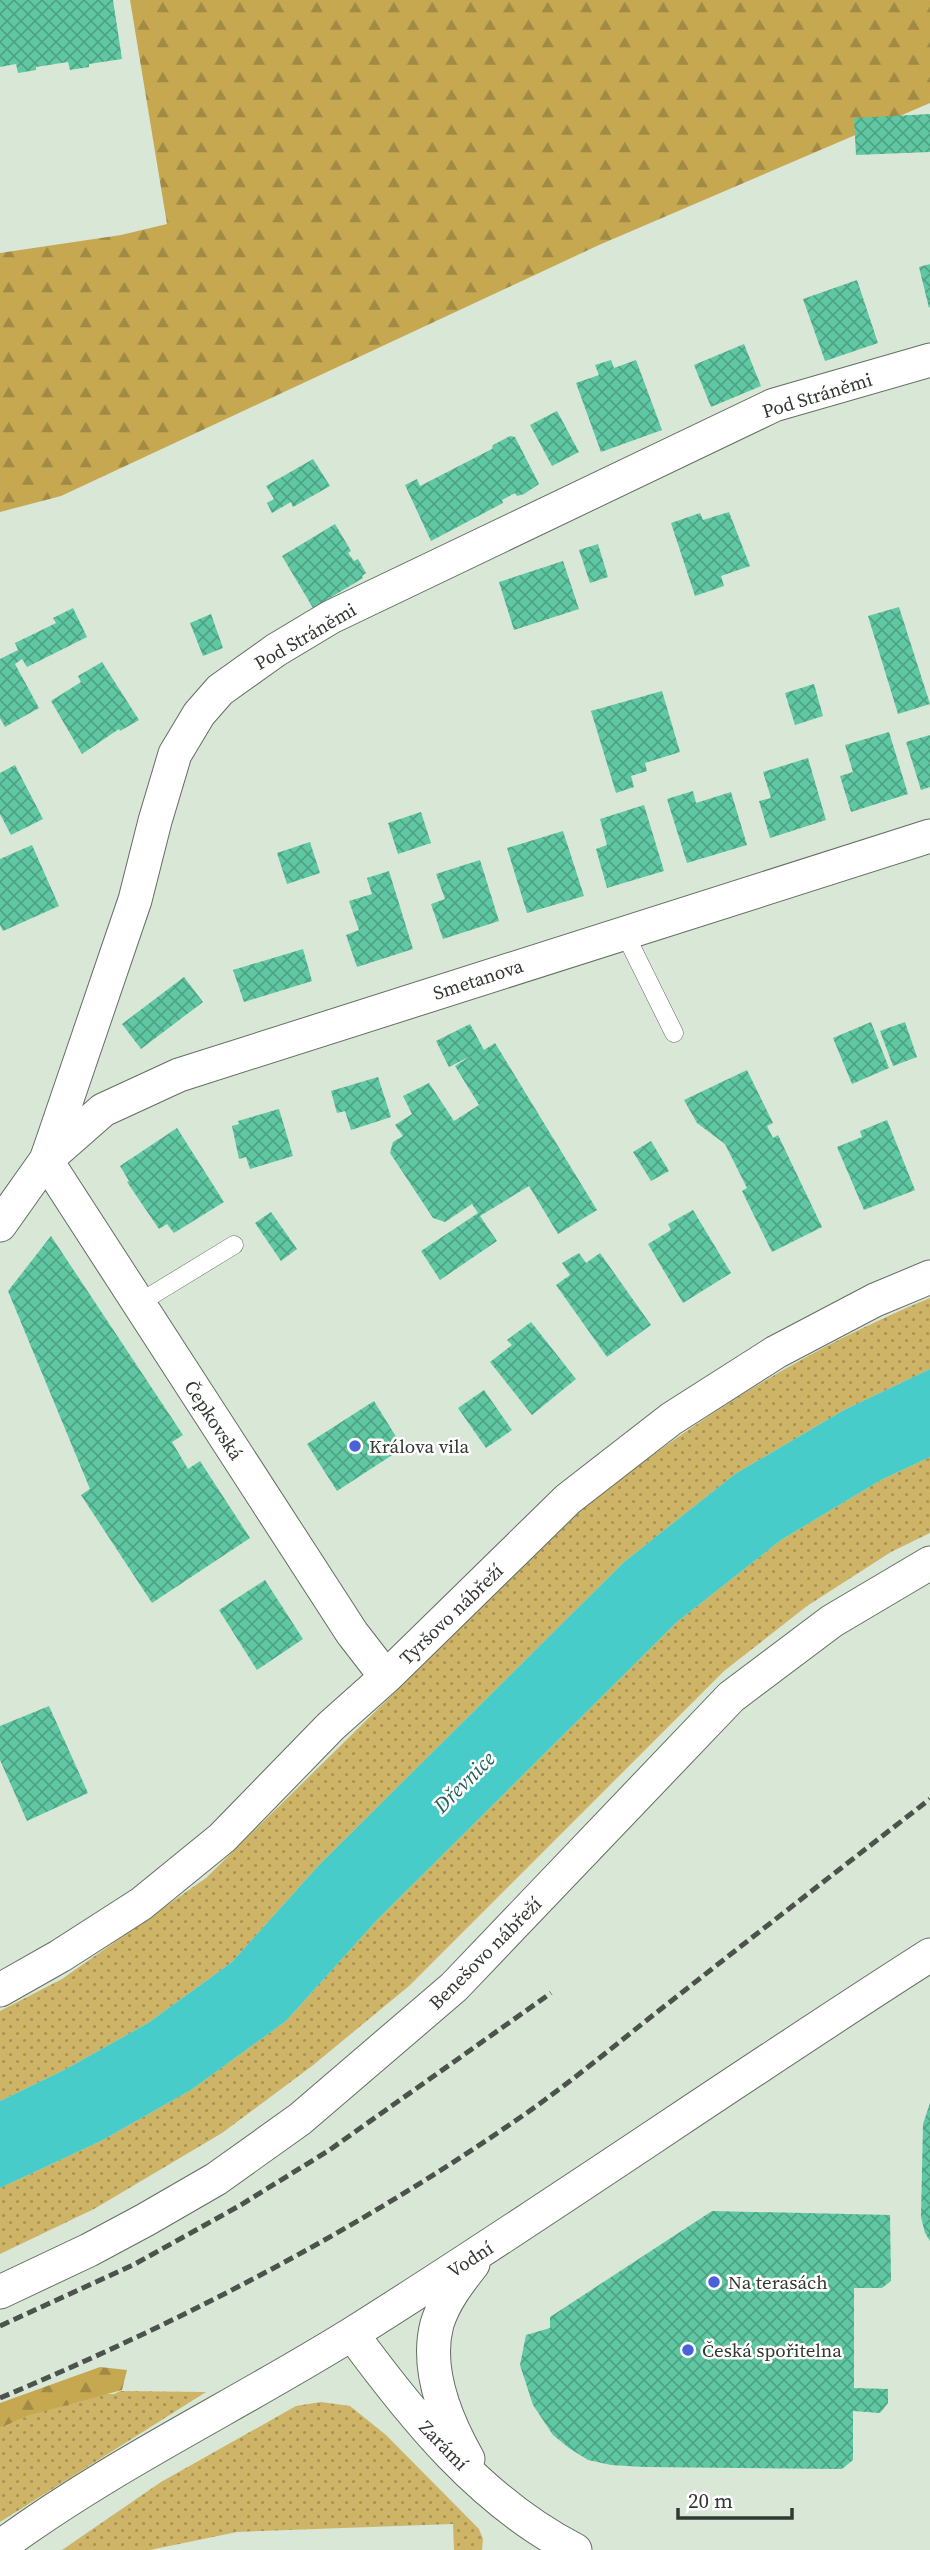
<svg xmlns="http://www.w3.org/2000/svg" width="930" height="2550" font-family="'Source Serif 4',serif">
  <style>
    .grass { fill: url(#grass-dots) }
    .forest { fill: url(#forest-firs) }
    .water { fill: #48ccc9 }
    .building { fill: url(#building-cross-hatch) }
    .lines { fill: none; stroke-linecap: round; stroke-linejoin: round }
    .service-casing { stroke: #626f61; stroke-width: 19 }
    .minor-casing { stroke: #626f61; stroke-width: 35 }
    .service { stroke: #fff; stroke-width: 18 }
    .minor { stroke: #fff; stroke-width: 33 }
    .rail { stroke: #4c534c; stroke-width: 5; stroke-dasharray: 10 5; stroke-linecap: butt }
    .poi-dot { fill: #4962d6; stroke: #fff; stroke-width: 2.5 }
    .labels { text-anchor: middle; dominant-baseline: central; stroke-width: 5; stroke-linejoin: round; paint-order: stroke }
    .street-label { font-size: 19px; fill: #323832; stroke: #fff }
    .poi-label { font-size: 19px; fill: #323832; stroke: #fff; text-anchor: start }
    .water-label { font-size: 21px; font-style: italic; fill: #2a605e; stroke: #fff }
  </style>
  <defs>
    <pattern id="grass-dots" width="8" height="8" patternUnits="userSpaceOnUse" patternTransform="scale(1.75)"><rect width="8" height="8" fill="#ceb467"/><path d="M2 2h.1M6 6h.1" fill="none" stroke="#a89355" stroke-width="1.8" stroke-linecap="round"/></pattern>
    <pattern id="forest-firs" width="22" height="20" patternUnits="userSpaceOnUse" patternTransform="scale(1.75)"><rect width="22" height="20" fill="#c6a851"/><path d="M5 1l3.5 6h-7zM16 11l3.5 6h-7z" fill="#a18a44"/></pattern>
    <pattern id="building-cross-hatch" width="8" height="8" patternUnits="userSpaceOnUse" patternTransform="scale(1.75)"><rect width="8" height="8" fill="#5fc8a2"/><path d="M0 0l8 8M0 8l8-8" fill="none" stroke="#4fa385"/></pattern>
  </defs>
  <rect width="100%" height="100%" fill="#d9e7d7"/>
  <path class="grass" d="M 930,1298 L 930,1369 L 844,1410 L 735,1474 L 624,1562 L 319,1865 L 232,1962 L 148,2023 L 64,2070 L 0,2101 L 0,2011 L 62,1979 L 206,1878 L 573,1517 C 681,1428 800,1351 930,1298 Z
    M 930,1457 L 930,1533 L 891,1552 L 807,1606 L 724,1671 L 409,1986 L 312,2066 L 222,2133 L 94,2209 L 0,2254 L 0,2188 L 101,2141 L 191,2090 L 286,2021 L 377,1920 L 677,1622 L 781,1540 L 881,1480 Z
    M 120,2391 L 206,2392 L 0,2522 L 0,2428 L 78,2394 L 114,2394 Z
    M 321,2402 L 350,2406 L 386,2435 L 479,2529 L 483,2539 L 482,2550 L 454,2550 L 453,2524 L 237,2532 L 150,2550 L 62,2550 L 161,2482 L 296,2406 Z"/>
  <path class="forest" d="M 130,0 L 930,0 L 930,103 L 599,245 L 61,496 L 0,512 L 0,253 L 121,235 L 167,224 Z
    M 100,2367 L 127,2370 L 122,2390 L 30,2415 L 0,2428 L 0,2403 Z"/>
  <path class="water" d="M 930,1369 L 930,1457 L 881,1480 L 781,1540 L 677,1622 L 377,1920 L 286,2021 L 191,2090 L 101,2141 L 0,2188 L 0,2101 L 64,2070 L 148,2023 L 232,1962 L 319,1865 L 624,1562 L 735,1474 L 844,1410 Z"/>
  <path class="building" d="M 0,0 L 113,0 L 122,59 L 89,64 L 89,67 L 70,70 L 68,62 L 36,67 L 36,70 L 18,73 L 16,64 L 0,67 Z
    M 930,114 L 930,152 L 856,155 L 854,118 Z
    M 930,264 L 930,307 L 929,308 L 919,267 Z
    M 857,280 L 878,343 L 825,361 L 803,299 Z
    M 744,344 L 761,386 L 711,407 L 694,365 Z
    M 611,360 L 614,368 L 636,360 L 662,430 L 601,452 L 576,383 L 599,375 L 595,365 Z
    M 557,411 L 579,452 L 552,466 L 530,425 Z
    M 510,436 L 515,437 L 539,484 L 524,494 L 517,496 L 515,493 L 502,500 L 503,503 L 431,541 L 405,485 L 417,479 L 420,486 L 492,449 L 493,445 Z
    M 313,459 L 330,486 L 293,507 L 291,502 L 272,513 L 267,503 L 274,499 L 266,486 Z
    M 729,512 L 750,566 L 721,576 L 724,586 L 695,596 L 671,523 L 700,513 L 703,520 Z
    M 335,524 L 351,551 L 348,553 L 354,561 L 358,559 L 366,573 L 362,576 L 363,578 L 313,608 L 282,556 Z
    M 598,544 L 608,577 L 590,583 L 579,550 Z
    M 563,561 L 579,609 L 514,630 L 499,582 Z
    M 899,607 L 930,704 L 898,714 L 868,616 Z
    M 73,608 L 87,637 L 27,667 L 22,659 L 15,664 L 39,708 L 5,727 L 0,718 L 0,659 L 18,650 L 15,643 L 56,623 L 53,618 Z
    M 211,614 L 223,648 L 203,656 L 190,623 Z
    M 102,662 L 139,720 L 120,731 L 119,729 L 82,754 L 51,701 L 81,682 L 78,676 Z
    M 814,684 L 823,716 L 795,725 L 785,693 Z
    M 662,691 L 680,752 L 645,763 L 647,771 L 631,776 L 634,787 L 616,793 L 591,711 Z
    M 889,732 L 908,794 L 851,812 L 840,776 L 853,772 L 845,745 Z
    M 930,735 L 930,787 L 921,790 L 906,742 Z
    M 808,758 L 826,820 L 770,838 L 759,801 L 771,798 L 763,772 Z
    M 15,765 L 43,819 L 11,835 L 0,814 L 0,773 Z
    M 693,791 L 696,803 L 731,792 L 747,845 L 687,863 L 667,799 Z
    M 644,805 L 664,871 L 607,888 L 596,849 L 607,845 L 600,819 Z
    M 421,812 L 431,843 L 398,854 L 388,823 Z
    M 563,831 L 584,896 L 527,913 L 507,848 Z
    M 310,842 L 320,873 L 287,884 L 277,853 Z
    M 32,845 L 59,906 L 3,931 L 0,925 L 0,859 Z
    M 480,860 L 499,921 L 443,939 L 431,904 L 445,899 L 436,874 Z
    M 389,871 L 413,949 L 357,967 L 346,935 L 359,930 L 349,901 L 372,894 L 367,878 Z
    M 303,949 L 312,981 L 244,1002 L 233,970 Z
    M 184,977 L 203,1002 L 141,1049 L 122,1024 Z
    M 871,1022 L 889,1068 L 852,1084 L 833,1038 Z
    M 905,1022 L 917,1057 L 893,1066 L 880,1031 Z
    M 470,1024 L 484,1050 L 495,1043 L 597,1210 L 558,1234 L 529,1186 L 480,1216 L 497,1241 L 440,1280 L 421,1251 L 478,1213 L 472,1204 L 445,1222 L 433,1218 L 390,1153 L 393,1142 L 403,1136 L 395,1125 L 412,1114 L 403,1096 L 429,1083 L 454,1121 L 479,1105 L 455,1066 L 471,1056 L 449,1067 L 436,1041 Z
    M 747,1070 L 773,1123 L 767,1126 L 773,1138 L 778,1135 L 822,1227 L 772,1252 L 742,1191 L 747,1188 L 725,1144 L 697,1123 L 684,1100 Z
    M 378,1077 L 391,1117 L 351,1130 L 345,1111 L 337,1113 L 331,1091 Z
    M 279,1109 L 293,1156 L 250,1169 L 246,1157 L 239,1159 L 232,1126 L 239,1124 L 238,1121 Z
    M 887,1120 L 915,1190 L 864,1210 L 837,1147 L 862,1137 L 860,1131 Z
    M 177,1128 L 224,1202 L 174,1233 L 167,1224 L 159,1229 L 127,1182 L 129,1181 L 120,1166 Z
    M 651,1141 L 669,1171 L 651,1181 L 633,1152 Z
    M 693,1210 L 731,1273 L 683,1303 L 648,1244 L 671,1230 L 668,1224 Z
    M 271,1212 L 297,1249 L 281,1261 L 255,1223 Z
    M 51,1236 L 183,1435 L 172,1442 L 188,1469 L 200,1461 L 250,1538 L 152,1603 L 81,1495 L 90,1489 L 8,1291 Z
    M 579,1253 L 586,1263 L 600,1253 L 651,1325 L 607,1357 L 556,1285 L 570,1275 L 562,1263 Z
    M 531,1322 L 576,1379 L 532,1415 L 490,1362 L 512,1345 L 507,1340 Z
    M 484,1390 L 512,1430 L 486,1448 L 458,1408 Z
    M 374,1401 L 403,1448 L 337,1491 L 307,1444 Z
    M 265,1580 L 303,1639 L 257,1670 L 219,1610 Z
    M 49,1706 L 88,1793 L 27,1821 L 0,1760 L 0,1726 Z
    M 930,2103 L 930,2241 L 925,2233 L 921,2217 L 923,2124 Z
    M 712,2211 L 890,2215 L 891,2281 L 882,2288 L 854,2288 L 854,2388 L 888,2389 L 888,2403 L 880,2413 L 853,2411 L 853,2460 L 842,2469 L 644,2467 L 611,2465 L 588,2460 L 569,2448 L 553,2435 L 533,2405 L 520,2365 L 526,2335 L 550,2328 L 550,2317 Z"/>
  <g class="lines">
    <g class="service-casing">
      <path id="service" d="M 624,932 L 674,1033
        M 139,1303 L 234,1245"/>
    </g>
    <g class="minor-casing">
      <path id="minor" d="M 0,1225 L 46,1160 L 50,1149 L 135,900 L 155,821 L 175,754 L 199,714 L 220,690 L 276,650 L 331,617 L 774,405 L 930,360
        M 386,1677 L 352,1633 L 46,1160 L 103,1110 L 179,1075 L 930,836
        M 0,1990 L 60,1956 L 141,1904 L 222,1838 L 331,1726 L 386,1677 L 568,1499 L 671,1419 L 776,1352 L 875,1300 L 930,1277
        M 0,2292 L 89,2250 L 145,2220 L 216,2179 L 300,2119 L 454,1987 L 731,1697 L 832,1621 L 930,1563
        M 352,2334 C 413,2417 481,2502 575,2550
        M 468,2459 C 446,2420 425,2369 437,2324 C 444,2301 459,2282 473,2264
        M 0,2547 C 111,2465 238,2405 355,2332 C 549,2210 737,2078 930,1955"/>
    </g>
    <use href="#service" class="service"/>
    <use href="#minor" class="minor"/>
    <path class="rail" d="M 0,2326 L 135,2264 L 239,2206 L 328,2151 L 551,1993
      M 0,2398 C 181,2322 354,2232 515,2121 C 571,2083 622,2039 675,1998 C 760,1931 845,1865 930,1799"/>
  </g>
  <g class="poi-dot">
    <circle cx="355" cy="1446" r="7"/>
    <circle cx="714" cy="2282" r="7"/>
    <circle cx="688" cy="2350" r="7"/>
  </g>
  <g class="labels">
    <g class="street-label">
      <text transform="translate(817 395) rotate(-17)">Pod Stráněmi</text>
      <text transform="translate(305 636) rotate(-30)">Pod Stráněmi</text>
      <text transform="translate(478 979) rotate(-18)">Smetanova</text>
      <text transform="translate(214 1420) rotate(57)">Čepkovská</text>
      <text transform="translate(451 1614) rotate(-44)">Tyršovo nábřeží</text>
      <text transform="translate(485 1953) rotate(-45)">Benešovo nábřeží</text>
      <text transform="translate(470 2259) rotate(-33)">Vodní</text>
      <text transform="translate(444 2445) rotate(46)">Zarámí</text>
    </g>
    <g class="poi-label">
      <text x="369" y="1446">Králova vila</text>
      <text x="728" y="2282">Na terasách</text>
      <text x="702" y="2350">Česká spořitelna</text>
    </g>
    <g class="water-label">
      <text transform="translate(464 1782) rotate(-45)">Dřevnice</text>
    </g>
  </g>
  <path d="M678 2508v10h114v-10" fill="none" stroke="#323832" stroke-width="3.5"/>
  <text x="688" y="2508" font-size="21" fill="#323832" stroke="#ffffff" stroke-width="5" paint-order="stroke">20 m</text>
</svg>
